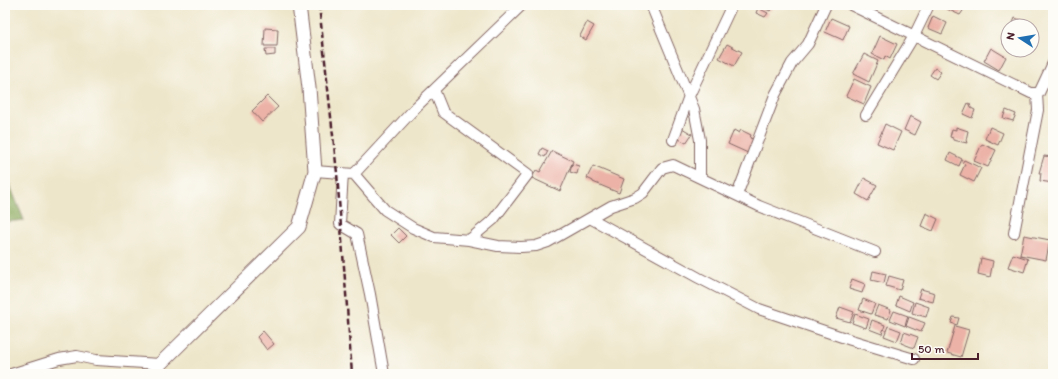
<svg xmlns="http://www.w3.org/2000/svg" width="1058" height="379" font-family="Itim,sans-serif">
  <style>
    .forest { fill: #8cab5e; stroke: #6b6544 }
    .building { fill: #ecb2a7 }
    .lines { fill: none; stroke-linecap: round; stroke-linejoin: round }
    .minor-casing { stroke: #836563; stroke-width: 12 }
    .major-casing { stroke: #836563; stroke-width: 15 }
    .minor { stroke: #fff; stroke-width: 10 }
    .major { stroke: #fff; stroke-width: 13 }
    .rail { stroke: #4a1f2b; stroke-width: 2.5; stroke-dasharray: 6 3; stroke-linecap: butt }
  </style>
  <rect width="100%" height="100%" fill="#fdfcf7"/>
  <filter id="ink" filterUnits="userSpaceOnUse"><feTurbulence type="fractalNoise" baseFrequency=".025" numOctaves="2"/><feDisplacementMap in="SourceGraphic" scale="8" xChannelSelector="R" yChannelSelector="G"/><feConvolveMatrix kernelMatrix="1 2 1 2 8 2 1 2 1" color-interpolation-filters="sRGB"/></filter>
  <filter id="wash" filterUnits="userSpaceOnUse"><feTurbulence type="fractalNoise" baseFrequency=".012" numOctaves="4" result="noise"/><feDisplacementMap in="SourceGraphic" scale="16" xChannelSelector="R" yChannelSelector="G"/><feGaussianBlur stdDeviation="0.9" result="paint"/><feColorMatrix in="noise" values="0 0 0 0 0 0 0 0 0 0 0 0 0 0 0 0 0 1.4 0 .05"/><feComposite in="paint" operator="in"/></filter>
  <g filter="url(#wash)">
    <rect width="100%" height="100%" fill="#eee6ca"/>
    <path class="forest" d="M 5,174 L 24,220 L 5,222 Z"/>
    <g id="blocks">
      <path class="building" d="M 758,5 L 773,5 L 770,11 Z
        M 949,5 L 967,5 L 960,15 L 947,9 Z
        M 758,8 L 768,13 L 765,17 L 756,13 Z
        M 933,16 L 947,23 L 942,34 L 928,28 Z
        M 831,18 L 849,26 L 843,40 L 825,32 Z
        M 1015,18 L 1028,23 L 1027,26 L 1013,23 Z
        M 587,22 L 594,26 L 586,40 L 580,36 Z
        M 265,28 L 278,29 L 277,46 L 264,46 Z
        M 880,36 L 897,44 L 890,59 L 885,56 L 884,60 L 872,54 Z
        M 727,44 L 742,52 L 734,66 L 719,58 Z
        M 991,48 L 1006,57 L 999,70 L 984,61 Z
        M 265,49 L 275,49 L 275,55 L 266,56 Z
        M 864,54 L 878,61 L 869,82 L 853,74 Z
        M 935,68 L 941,72 L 936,79 L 930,75 Z
        M 854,79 L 871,87 L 864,104 L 846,96 Z
        M 267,96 L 278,107 L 262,122 L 252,111 Z
        M 968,103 L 970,104 L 971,108 L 975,110 L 972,118 L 963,114 Z
        M 1006,110 L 1016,114 L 1013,121 L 1003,118 Z
        M 910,116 L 921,122 L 915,135 L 904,130 Z
        M 885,124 L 901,132 L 893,150 L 877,143 Z
        M 956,127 L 968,131 L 966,140 L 967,143 L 953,140 L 953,138 L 950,137 L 952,129 L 956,130 Z
        M 990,127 L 1003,133 L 998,145 L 985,139 Z
        M 682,128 L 692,134 L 686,143 L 677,138 Z
        M 734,130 L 739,133 L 741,130 L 751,135 L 750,138 L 755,140 L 748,153 L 728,144 Z
        M 982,144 L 996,150 L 988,167 L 974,161 Z
        M 542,148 L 548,151 L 545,157 L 539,154 Z
        M 552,151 L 573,161 L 560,191 L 532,178 L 536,170 L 540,172 Z
        M 950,153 L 962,159 L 959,166 L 947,160 Z
        M 1044,156 L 1053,157 L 1053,183 L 1040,181 L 1041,173 L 1039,173 Z
        M 964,160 L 981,168 L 974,182 L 960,175 L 965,164 L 962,163 Z
        M 572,164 L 579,166 L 577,174 L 570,172 Z
        M 593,166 L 624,179 L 619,193 L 593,182 L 593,181 L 587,178 Z
        M 864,178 L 877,185 L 868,201 L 856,194 Z
        M 926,213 L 938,219 L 933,231 L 921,226 Z
        M 398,228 L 406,236 L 399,243 L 391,235 Z
        M 1024,235 L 1050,240 L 1046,260 L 1020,255 Z
        M 1013,254 L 1028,259 L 1024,272 L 1008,267 Z
        M 981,258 L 993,261 L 990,277 L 978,274 Z
        M 873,271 L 886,274 L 884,283 L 871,280 Z
        M 889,276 L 903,280 L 900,290 L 886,286 Z
        M 852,279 L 865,284 L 862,293 L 849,289 Z
        M 921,289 L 935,293 L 933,302 L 918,298 Z
        M 899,296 L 913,302 L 910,311 L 896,305 Z
        M 863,299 L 875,304 L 871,314 L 859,310 Z
        M 915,302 L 929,307 L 926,317 L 912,313 Z
        M 878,305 L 891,310 L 888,319 L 874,315 Z
        M 840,307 L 854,312 L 850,322 L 836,318 Z
        M 894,311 L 908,316 L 905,326 L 890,320 Z
        M 855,314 L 869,319 L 866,328 L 852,323 Z
        M 909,317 L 925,323 L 921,332 L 906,326 Z
        M 953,317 L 959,318 L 957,325 L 951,323 Z
        M 872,320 L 885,325 L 882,334 L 869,329 Z
        M 888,326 L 901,331 L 897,341 L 884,336 Z
        M 955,326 L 969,330 L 961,357 L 947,353 Z
        M 263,331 L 274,344 L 267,350 L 257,337 Z
        M 904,332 L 918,337 L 914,348 L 901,343 Z"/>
    </g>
  </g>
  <g filter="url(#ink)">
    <use href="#blocks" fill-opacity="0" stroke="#836563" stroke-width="1"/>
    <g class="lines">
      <g class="minor-casing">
        <path id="minor" d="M 651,5 L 694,109 L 700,140 L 700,177
          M 851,5 L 1031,93 L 1039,93 L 1053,63
          M 434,90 L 443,112 L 528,174 L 493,220 L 469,240
          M 866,115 L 914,36 L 929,5
          M 673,140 L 689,96 L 732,5
          M 315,171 L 354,174 L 417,106 L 522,5
          M 343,173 L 340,224 L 357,234 L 370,294 L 384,374
          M 354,174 L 385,210 L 413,228 L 434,237 L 469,240 L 498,246 L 521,247 L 536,246 L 548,242 L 611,206 L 635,198 L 643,193 L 662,168 L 673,165 L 759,206 L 875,252
          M 737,195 L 775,95 L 792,63 L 808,44 L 826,5
          M 590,218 L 699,278 L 759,309 L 851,340 L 914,359
          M 1014,233 L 1038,110 L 1037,94
          M 11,374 L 59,359 L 77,356 L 96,360 L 160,364"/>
      </g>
      <g class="major-casing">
        <path id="major" d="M 155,374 L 160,364 L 299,227 L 315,171 L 309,88 L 299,5"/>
      </g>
      <use href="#minor" class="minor"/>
      <use href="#major" class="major"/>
      <path class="rail" d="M 319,5 L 337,173 L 352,374"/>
    </g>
  </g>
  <rect width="1058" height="379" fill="none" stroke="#fdfcf7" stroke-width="20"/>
  <g transform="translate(1020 38) rotate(282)"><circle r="19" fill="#fdfcf7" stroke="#b5a4a5"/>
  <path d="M0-3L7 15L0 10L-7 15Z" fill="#1f6fb2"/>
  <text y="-6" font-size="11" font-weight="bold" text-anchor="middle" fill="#4a1f2b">N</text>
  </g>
  <path d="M912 353v6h66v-6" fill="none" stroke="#4a1f2b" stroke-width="2"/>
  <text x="918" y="353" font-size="12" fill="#4a1f2b" stroke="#fdfcf7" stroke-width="3" paint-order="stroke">50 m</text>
</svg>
